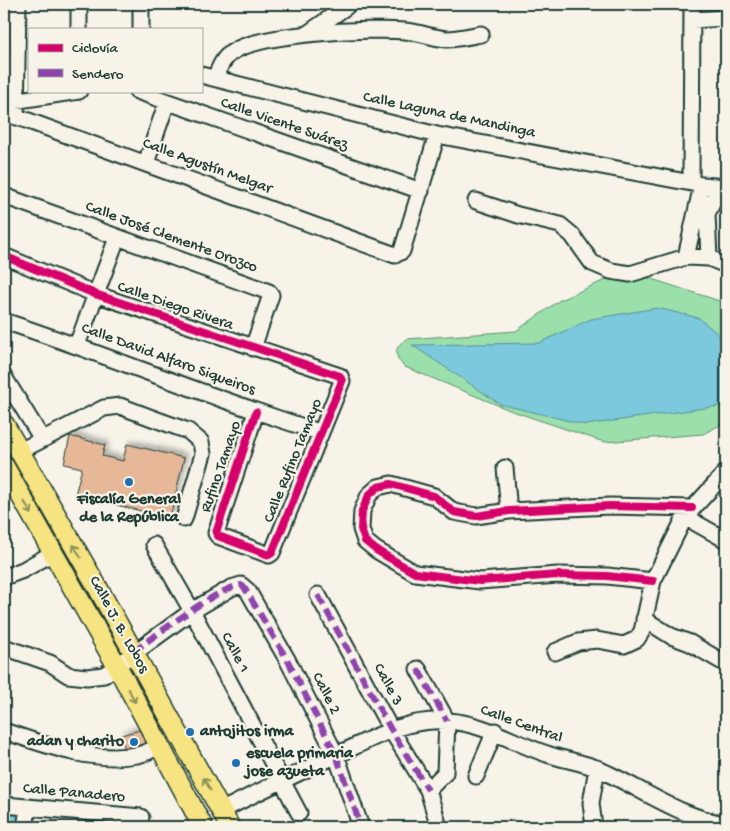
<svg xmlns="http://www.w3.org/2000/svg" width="730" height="831" font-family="'Gochi Hand',sans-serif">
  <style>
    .green { fill: #9bdfaa; stroke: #5d8e6f }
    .water { fill: #7cc8dc; stroke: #579099 }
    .building { fill: #e7b898; stroke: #1f3d34; filter: url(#shadow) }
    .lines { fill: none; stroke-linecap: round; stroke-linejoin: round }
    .minor-casing { stroke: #1f3d34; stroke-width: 19 }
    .major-casing { stroke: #1f3d34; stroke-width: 22 }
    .minor { stroke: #f7f3e8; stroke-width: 15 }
    .major { stroke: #f6e381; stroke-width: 19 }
    .quiet { stroke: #8e44ad; stroke-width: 6; stroke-dasharray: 12 6; stroke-linecap: butt }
    .cycleway-casing { stroke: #f7f3e8; stroke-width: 11 }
    .cycleway { stroke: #d6006c; stroke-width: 8 }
    .oneway { stroke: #8a905a }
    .poi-dot { fill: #1f6fb2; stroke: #f7f3e8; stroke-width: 2 }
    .labels { text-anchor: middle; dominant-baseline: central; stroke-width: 4.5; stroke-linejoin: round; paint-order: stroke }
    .street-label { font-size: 16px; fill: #1f3d34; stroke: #f7f3e8 }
    .poi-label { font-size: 16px; font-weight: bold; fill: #1f3d34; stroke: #f7f3e8; text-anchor: start }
  </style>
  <defs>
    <filter id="shadow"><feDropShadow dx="4" dy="-4" stdDeviation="2.5" flood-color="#0004"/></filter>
  </defs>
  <rect width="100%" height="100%" fill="#f7f3e8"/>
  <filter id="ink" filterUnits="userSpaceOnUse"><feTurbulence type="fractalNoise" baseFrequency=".02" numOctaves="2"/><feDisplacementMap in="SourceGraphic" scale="10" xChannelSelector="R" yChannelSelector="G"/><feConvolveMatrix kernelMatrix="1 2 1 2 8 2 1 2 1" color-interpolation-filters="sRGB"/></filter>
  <g filter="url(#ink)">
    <path class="green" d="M 630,272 L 726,303 L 726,422 L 703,434 L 604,442 L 512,411 L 405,367 C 394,358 393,346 407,339 L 516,331 L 560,300 L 621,273 Z"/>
    <path class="water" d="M 657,308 L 699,318 L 726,341 L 726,405 L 586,425 L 500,404 L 412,345 L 539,343 L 591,319 Z
      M 4,808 L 19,812 L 23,827 L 4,827 Z"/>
    <path class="building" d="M 70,436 L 105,445 L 102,456 L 123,461 L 127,444 L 184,458 L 170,518 L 75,495 L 82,468 L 64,464 Z
      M 140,730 L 147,749 L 126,754 L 121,735 Z"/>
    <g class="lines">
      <g class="minor-casing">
        <path id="minor" d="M 692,20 L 726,18
          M 79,29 L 79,4
          M 141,29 L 141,4
          M 307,34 L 347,6
          M 201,75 L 437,135 L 702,185 L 726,187
          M 215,78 C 219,69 222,59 231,53 C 258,33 370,28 405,31 C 419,32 433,38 447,39 C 458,39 470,36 481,34
          M 137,91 L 421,191
          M 6,102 L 79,91
          M 4,112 L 395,255 L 402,251 L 437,135
          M 16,117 L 18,4
          M 146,163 L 167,102
          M 691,182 L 692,4
          M 4,196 L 269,292 L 271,295 L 253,348
          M 476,201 L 518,215 L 560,225 L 572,235 L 592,263 L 611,271 L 630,274 L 686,257 L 709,258 L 726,265
          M 4,256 L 95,294 L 340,376 L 342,381 L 272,553 L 269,555 L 218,536 L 216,533 L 256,412
          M 686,257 L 702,185
          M 709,258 L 707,214 L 720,187
          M 4,321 C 110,356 213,399 319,432
          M 77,345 L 117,238
          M 4,377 L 42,439
          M 20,451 L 104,408 L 120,406 L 152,418 L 188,431 L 201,442 L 203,454 L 184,519
          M 505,468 L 509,511
          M 685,517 L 726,540
          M 154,545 L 192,611 L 299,813
          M 4,577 L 23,570 L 53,553
          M 653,581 L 607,576 L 558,575 L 480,581 L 415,573 L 376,550 L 365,541 L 361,529 L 362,511 L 369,495 L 378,487 L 391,484 L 434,496 L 454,512 L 476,516 L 509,511 L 610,506 L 692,508
          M 318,595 L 390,728 L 428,790
          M 644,619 L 671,636 L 690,643 L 726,664
          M 4,647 L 50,663 L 68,675 L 87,677 L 104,675 L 192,611 L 231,588 L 241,585 L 248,591 L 288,661 L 336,755 L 361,827
          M 555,652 L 578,642 L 597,640 L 624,645 L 637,639 L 642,631 L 653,581 L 685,517 L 726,472
          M 418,669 L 447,721 L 445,773 L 428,790 L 439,827
          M 4,731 C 45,745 92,763 137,755 C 144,754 151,750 158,747
          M 476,776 L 495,731
          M 4,805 L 141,817
          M 221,811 C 259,791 298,773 337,755 C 373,738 406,718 447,721 C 484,723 513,743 547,754 C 564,760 582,762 598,769 C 640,787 680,818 726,824
          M 25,827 L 28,809
          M 594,827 L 591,803 L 597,768"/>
      </g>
      <g class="major-casing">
        <path id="major" d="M 4,424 L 98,588 L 230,827
          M 4,466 L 117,666 L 203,827"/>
      </g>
      <use href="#minor" class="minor"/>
      <use href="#major" class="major"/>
      <path class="quiet" d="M 318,595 L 390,728 L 428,790
        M 133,652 C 155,636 217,588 241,585 L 244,587 L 288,661 L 336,755 L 361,827
        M 418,669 L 447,721"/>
      <g class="cycleway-casing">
        <path id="cycleway" d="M 4,256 L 95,294 L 340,376 L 342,381 L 272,553 L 269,555 L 218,536 L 216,533 L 256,412
          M 653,581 L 607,576 L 558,575 L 480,581 L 415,573 L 376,550 L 365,541 L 361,529 L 362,511 L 369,495 L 378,487 L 391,484 L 434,496 L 454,512 L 476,516 L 509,511 L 610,506 L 692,508"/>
      </g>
      <use href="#cycleway" class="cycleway"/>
    </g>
    <defs><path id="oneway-shaft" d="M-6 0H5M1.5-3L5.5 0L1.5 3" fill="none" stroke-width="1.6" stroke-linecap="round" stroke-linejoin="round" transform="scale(1.25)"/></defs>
    <g class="oneway">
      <use href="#oneway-shaft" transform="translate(28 508) rotate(61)"/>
      <use href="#oneway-shaft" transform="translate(77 551) rotate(-120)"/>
      <use href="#oneway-shaft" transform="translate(132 696) rotate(63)"/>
      <use href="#oneway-shaft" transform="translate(207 784) rotate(-119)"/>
    </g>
  </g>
  <g class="poi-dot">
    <circle cx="129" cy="482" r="5"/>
    <circle cx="190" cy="732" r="5"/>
    <circle cx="134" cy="742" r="5"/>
    <circle cx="236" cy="763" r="5"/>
  </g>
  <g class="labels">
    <g class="street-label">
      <text transform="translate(449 116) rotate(12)">Calle Laguna de Mandinga</text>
      <text transform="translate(284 125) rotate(19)">Calle Vicente Suárez</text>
      <text transform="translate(207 167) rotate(20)">Calle Agustín Melgar</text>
      <text transform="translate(171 238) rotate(20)">Calle José Clemente Orozco</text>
      <text transform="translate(175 307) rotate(19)">Calle Diego Rivera</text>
      <text transform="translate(168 360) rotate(20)">Calle David Alfaro Siqueiros</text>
      <text transform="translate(294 461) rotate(-68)">Calle Rufino Tamayo</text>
      <text transform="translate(222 467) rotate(-71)">Rufino Tamayo</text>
      <text transform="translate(118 625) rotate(61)">Calle J. B. Lobos</text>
      <text transform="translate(234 653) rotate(62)">Calle 1</text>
      <text transform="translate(387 685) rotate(62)">Calle 3</text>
      <text transform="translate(325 694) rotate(63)">Calle 2</text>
      <text transform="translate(521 725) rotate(20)">Calle Central</text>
      <text transform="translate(74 794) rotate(5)">Calle Panadero</text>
    </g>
    <g class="poi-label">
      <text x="129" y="500" text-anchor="middle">Fiscalía General<tspan x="129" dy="18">de la República</tspan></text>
      <text x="200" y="732">antojitos irma</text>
      <text x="124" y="742" text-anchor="end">adan y charito</text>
      <text x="246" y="754">escuela primaria<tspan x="246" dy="18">jose azueta</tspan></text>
    </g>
  </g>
  <rect width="730" height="831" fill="none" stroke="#f7f3e8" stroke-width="20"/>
  <rect x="10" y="10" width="710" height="811" fill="none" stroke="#1f3d34" stroke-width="2" filter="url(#ink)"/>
  <rect x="28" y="28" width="175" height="65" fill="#f7f3e8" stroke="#a1aaa0"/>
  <rect x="38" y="44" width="25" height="8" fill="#d6006c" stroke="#a1aaa0"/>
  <text x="72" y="52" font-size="15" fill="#1f3d34">Ciclovía</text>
  <rect x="38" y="69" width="25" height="8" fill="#8e44ad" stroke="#a1aaa0"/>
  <text x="72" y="78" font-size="15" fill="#1f3d34">Sendero</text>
</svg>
